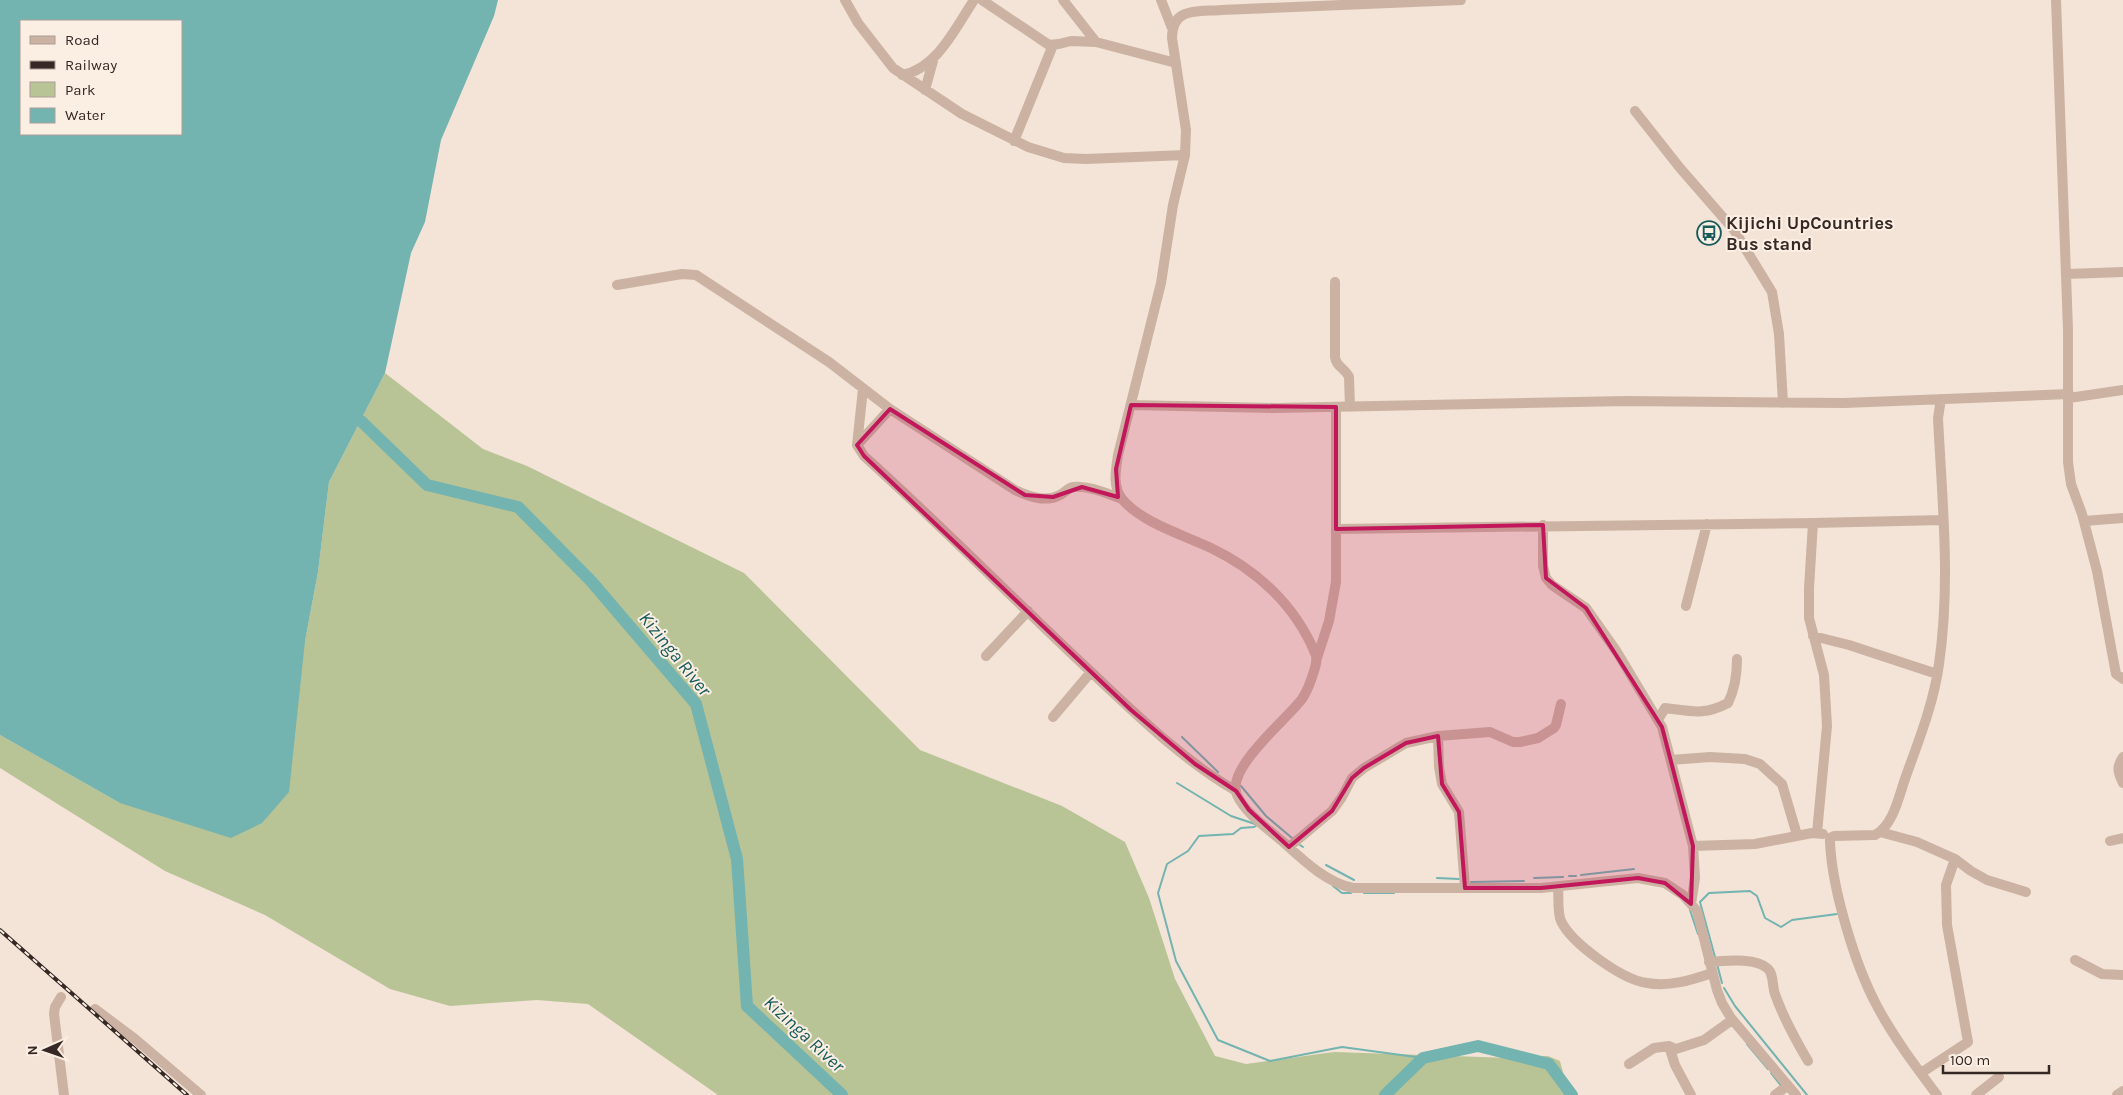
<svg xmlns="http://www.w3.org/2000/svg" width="2123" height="1095" font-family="Karla,sans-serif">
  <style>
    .green { fill: #b8c396 }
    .water { fill: #73b3b0; fill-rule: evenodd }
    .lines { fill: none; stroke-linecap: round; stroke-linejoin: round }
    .stream { stroke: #73b3b0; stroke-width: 2 }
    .river { stroke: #73b3b0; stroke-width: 12 }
    .minor { stroke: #ccb2a2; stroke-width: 10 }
    .rail-casing { stroke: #362925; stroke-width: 4 }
    .rail { stroke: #fbeee3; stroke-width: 2; stroke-dasharray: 5.5; stroke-linecap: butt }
    .marked { fill: #c2185b; fill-opacity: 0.2; stroke: #c2185b; stroke-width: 4; stroke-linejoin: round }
    .labels { text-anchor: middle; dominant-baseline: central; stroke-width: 4; stroke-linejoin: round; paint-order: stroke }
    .poi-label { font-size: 18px; font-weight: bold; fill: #362925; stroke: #fbeee3; text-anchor: start }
    .water-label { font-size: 19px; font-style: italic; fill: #175b5a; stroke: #fbeee3 }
  </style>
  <rect width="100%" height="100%" fill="#f3e4d7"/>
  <path class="green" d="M 385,373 L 483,449 L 527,466 L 744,573 L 920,750 L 1062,806 L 1125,842 L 1149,898 L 1175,979 L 1215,1056 L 1246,1064 L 1334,1052 L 1511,1058 L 1548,1056 L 1560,1061 L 1569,1095 L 718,1095 L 588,1004 L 537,1000 L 450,1006 L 390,989 L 265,915 L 165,871 L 0,768 L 0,735 L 120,803 L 305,641 L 318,572 L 329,482 Z"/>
  <path class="water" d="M 0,0 L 498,0 L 494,16 L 441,140 L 425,222 L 411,253 L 385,373 L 329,482 L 318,572 L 305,641 L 289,792 L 262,823 L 231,838 L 120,803 L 0,735 ZM 21,21 L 181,21 L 181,134 L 21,134 Z"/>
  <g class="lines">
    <path class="stream" d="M 1182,737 L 1218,772
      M 1177,783 L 1231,816 L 1255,824
      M 1241,786 L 1266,816 L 1292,838
      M 1257,825 L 1254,827 L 1241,828 L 1233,834 L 1199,836 L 1188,851 L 1167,864 L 1158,893 L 1176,961 L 1218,1040 L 1270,1061 L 1342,1047 L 1423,1058
      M 1300,845 L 1303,847
      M 1326,865 L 1354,880
      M 1581,875 L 1634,869
      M 1569,876 L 1576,876
      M 1437,878 L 1459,879
      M 1534,878 L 1563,877
      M 1471,882 L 1524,881
      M 1333,886 L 1342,893 L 1351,893
      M 1364,893 L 1394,893
      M 1690,910 L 1698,934
      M 1715,957 L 1700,902 L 1709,893 L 1750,891 L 1757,896 L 1765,918 L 1781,927 L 1792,920 L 1837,914
      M 1717,964 L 1722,983
      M 1724,988 L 1735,1006 L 1807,1095
      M 1747,1044 L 1768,1069
      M 1771,1073 L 1782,1087"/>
    <path class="river" d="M 361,421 L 427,485 L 518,507 L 591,581 L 696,704 L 737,859 L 747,1006 L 842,1095
      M 1385,1095 L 1423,1058 L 1478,1046 L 1549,1064 L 1572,1095"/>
    <path class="minor" d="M 845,0 L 858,23 L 893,68 L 962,114 L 1028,147 L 1064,158 L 1086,159 L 1185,155
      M 982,0 L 1049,45 L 1059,44 L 1071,41 L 1096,42 L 1176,63
      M 1063,0 L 1096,42
      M 1161,0 L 1172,28
      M 1461,0 L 1221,10 C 1197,12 1172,7 1172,38 L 1186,130 L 1185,155 L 1173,205 L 1161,283 L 1118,455 C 1116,469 1112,486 1122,499 C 1142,523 1184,535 1211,548 C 1257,570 1295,605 1315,653 C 1318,659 1316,665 1314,671 C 1311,681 1308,690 1302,699 C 1287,719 1225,769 1237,795 C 1245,813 1267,828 1282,841 C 1302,859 1326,883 1353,888 L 1541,888 L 1638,878 L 1665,883 L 1683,895 L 1697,911 L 1717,990 L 1722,1003 L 1731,1018 L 1796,1095
      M 2056,0 L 2068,330 L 2068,462 L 2071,484 L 2082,514 L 2097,571 L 2116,674 L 2123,679
      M 902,75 C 937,69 956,27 974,0
      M 925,90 L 933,61
      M 1635,111 L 1680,168 L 1734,230 L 1772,292 L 1779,334 L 1783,403
      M 1014,141 L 1053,45
      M 2067,274 L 2123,272
      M 1335,282 L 1335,357 C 1336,367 1345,368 1349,377 L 1350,407
      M 617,285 L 682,274 L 696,275 L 829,362 L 890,409 L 1015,490 C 1028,496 1045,503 1060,495 C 1064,493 1068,488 1073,487 C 1089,485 1108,494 1122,499
      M 863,389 L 857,445 L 864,456 C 941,525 1014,600 1089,670 C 1135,713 1181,759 1236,791
      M 2069,398 L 2123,390
      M 1131,405 L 1276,408 L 1627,401 L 1844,403 L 2069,394
      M 857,445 L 890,409
      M 2084,521 L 2123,518
      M 1813,523 L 1809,588 L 1809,618 L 1824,675 L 1827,726 L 1817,833
      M 1543,525 L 1543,566 L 1546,578 L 1552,585 L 1586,608 L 1617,652 L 1662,727 L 1693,846 L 1695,878 L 1691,904
      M 1336,529 L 1813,523 L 1943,520
      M 1686,606 L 1707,524
      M 1813,636 L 1849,645 L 1937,674
      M 986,656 L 1028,611
      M 1317,658 L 1329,621 L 1336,582 L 1336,407
      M 1053,717 L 1091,672
      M 1658,720 L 1665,708 C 1691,711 1703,716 1728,703 C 1735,689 1737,675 1737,659
      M 1438,736 L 1439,767 L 1442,784 L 1459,812 L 1465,888
      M 2123,757 C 2116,767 2118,773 2123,783
      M 1671,760 L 1710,757 L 1745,759 L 1760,764 L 1782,784 L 1797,835
      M 1880,832 L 1917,842 L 1955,859 L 1971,871 L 1987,880 L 2026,892
      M 2110,841 L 2123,838
      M 1693,846 L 1755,844 L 1812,833 L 1823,834
      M 1289,847 L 1332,811 L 1342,797 L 1352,778 L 1364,768 L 1406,743 L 1438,736 L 1490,732 L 1513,742 L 1520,742 L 1538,738 L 1554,728 L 1556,725 L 1561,704
      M 1558,887 C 1559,897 1557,912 1561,921 C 1572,944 1623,980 1647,983 C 1669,987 1692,980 1712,973
      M 2075,960 L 2102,974 L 2123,975
      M 1709,962 C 1726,961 1754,957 1767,968 C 1774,973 1772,986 1775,994 C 1783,1017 1795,1039 1808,1061
      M 61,997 L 55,1007 L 54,1014 L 64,1095
      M 95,1009 L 135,1039 L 201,1095
      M 1669,1046 L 1675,1065 L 1691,1095
      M 1629,1064 L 1654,1048 L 1669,1046 L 1676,1049 L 1704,1040 L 1732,1020
      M 1921,1073 L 1968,1042 L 1947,925 L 1946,885 L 1955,859
      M 1775,1095 L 1787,1086
      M 1937,1095 C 1916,1067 1894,1038 1877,1006 C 1855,965 1832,889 1830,842 L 1830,838 L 1834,836 L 1875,835 C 1894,825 1899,795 1906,776 C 1919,740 1934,702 1939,664 C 1951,582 1942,500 1938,418 L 1941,399
      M 1976,1095 L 1999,1077
      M 2117,1095 L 2123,1091"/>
    <g class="rail-casing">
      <path id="rail" d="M 0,930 L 187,1095"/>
    </g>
    <use href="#rail" class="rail"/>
  </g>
  <path class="marked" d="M 1131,405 L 1336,407 L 1336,529 L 1543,525 L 1546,578 L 1586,608 L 1662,727 L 1693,846 L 1691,904 L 1665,883 L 1638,878 L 1541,888 L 1465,888 L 1459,812 L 1442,784 L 1438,736 L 1406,743 L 1364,768 L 1352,778 L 1332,811 L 1289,847 L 1249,810 L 1236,791 L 1195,764 L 1131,710 L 864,456 L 857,445 L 890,409 L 1025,495 L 1053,497 L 1082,487 L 1118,497 L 1116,469 Z"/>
  <defs>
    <g id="bus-ring" transform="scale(1.25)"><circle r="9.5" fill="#fbeee3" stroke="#175b5a" stroke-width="1.5"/><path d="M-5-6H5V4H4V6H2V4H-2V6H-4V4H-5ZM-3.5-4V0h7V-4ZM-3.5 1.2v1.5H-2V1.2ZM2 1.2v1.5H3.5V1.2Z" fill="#175b5a"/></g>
  </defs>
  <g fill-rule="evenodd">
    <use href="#bus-ring" x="1709" y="233"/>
  </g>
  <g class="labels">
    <g class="poi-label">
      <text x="1726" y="223">Kijichi UpCountries<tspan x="1726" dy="21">Bus stand</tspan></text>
    </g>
    <g class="water-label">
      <text transform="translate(675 654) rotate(51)">Kizinga River</text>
      <text transform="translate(804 1034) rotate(43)">Kizinga River</text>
    </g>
  </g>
  <rect x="20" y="20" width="162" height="115" fill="#fbeee3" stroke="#ac9f97"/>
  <rect x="30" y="36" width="25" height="8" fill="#ccb2a2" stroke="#ac9f97"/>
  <text x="65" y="45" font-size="15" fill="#362925">Road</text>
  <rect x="30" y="61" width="25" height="8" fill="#362925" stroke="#ac9f97"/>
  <text x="65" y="70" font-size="15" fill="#362925">Railway</text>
  <rect x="30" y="82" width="25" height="15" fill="#b8c396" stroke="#ac9f97"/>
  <text x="65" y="95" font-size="15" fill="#362925">Park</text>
  <rect x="30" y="108" width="25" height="15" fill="#73b3b0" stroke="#ac9f97"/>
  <text x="65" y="120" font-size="15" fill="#362925">Water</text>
  <g transform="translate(45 1050) rotate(268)" stroke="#fbeee3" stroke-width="4" paint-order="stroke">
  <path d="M0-4L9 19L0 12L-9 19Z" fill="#362925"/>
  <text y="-8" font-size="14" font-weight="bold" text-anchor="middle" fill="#362925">N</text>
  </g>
  <path d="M1943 1065v8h106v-8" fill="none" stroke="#362925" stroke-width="2.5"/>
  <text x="1950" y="1065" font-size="15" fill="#362925" stroke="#fbeee3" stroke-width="4" paint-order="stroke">100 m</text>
</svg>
